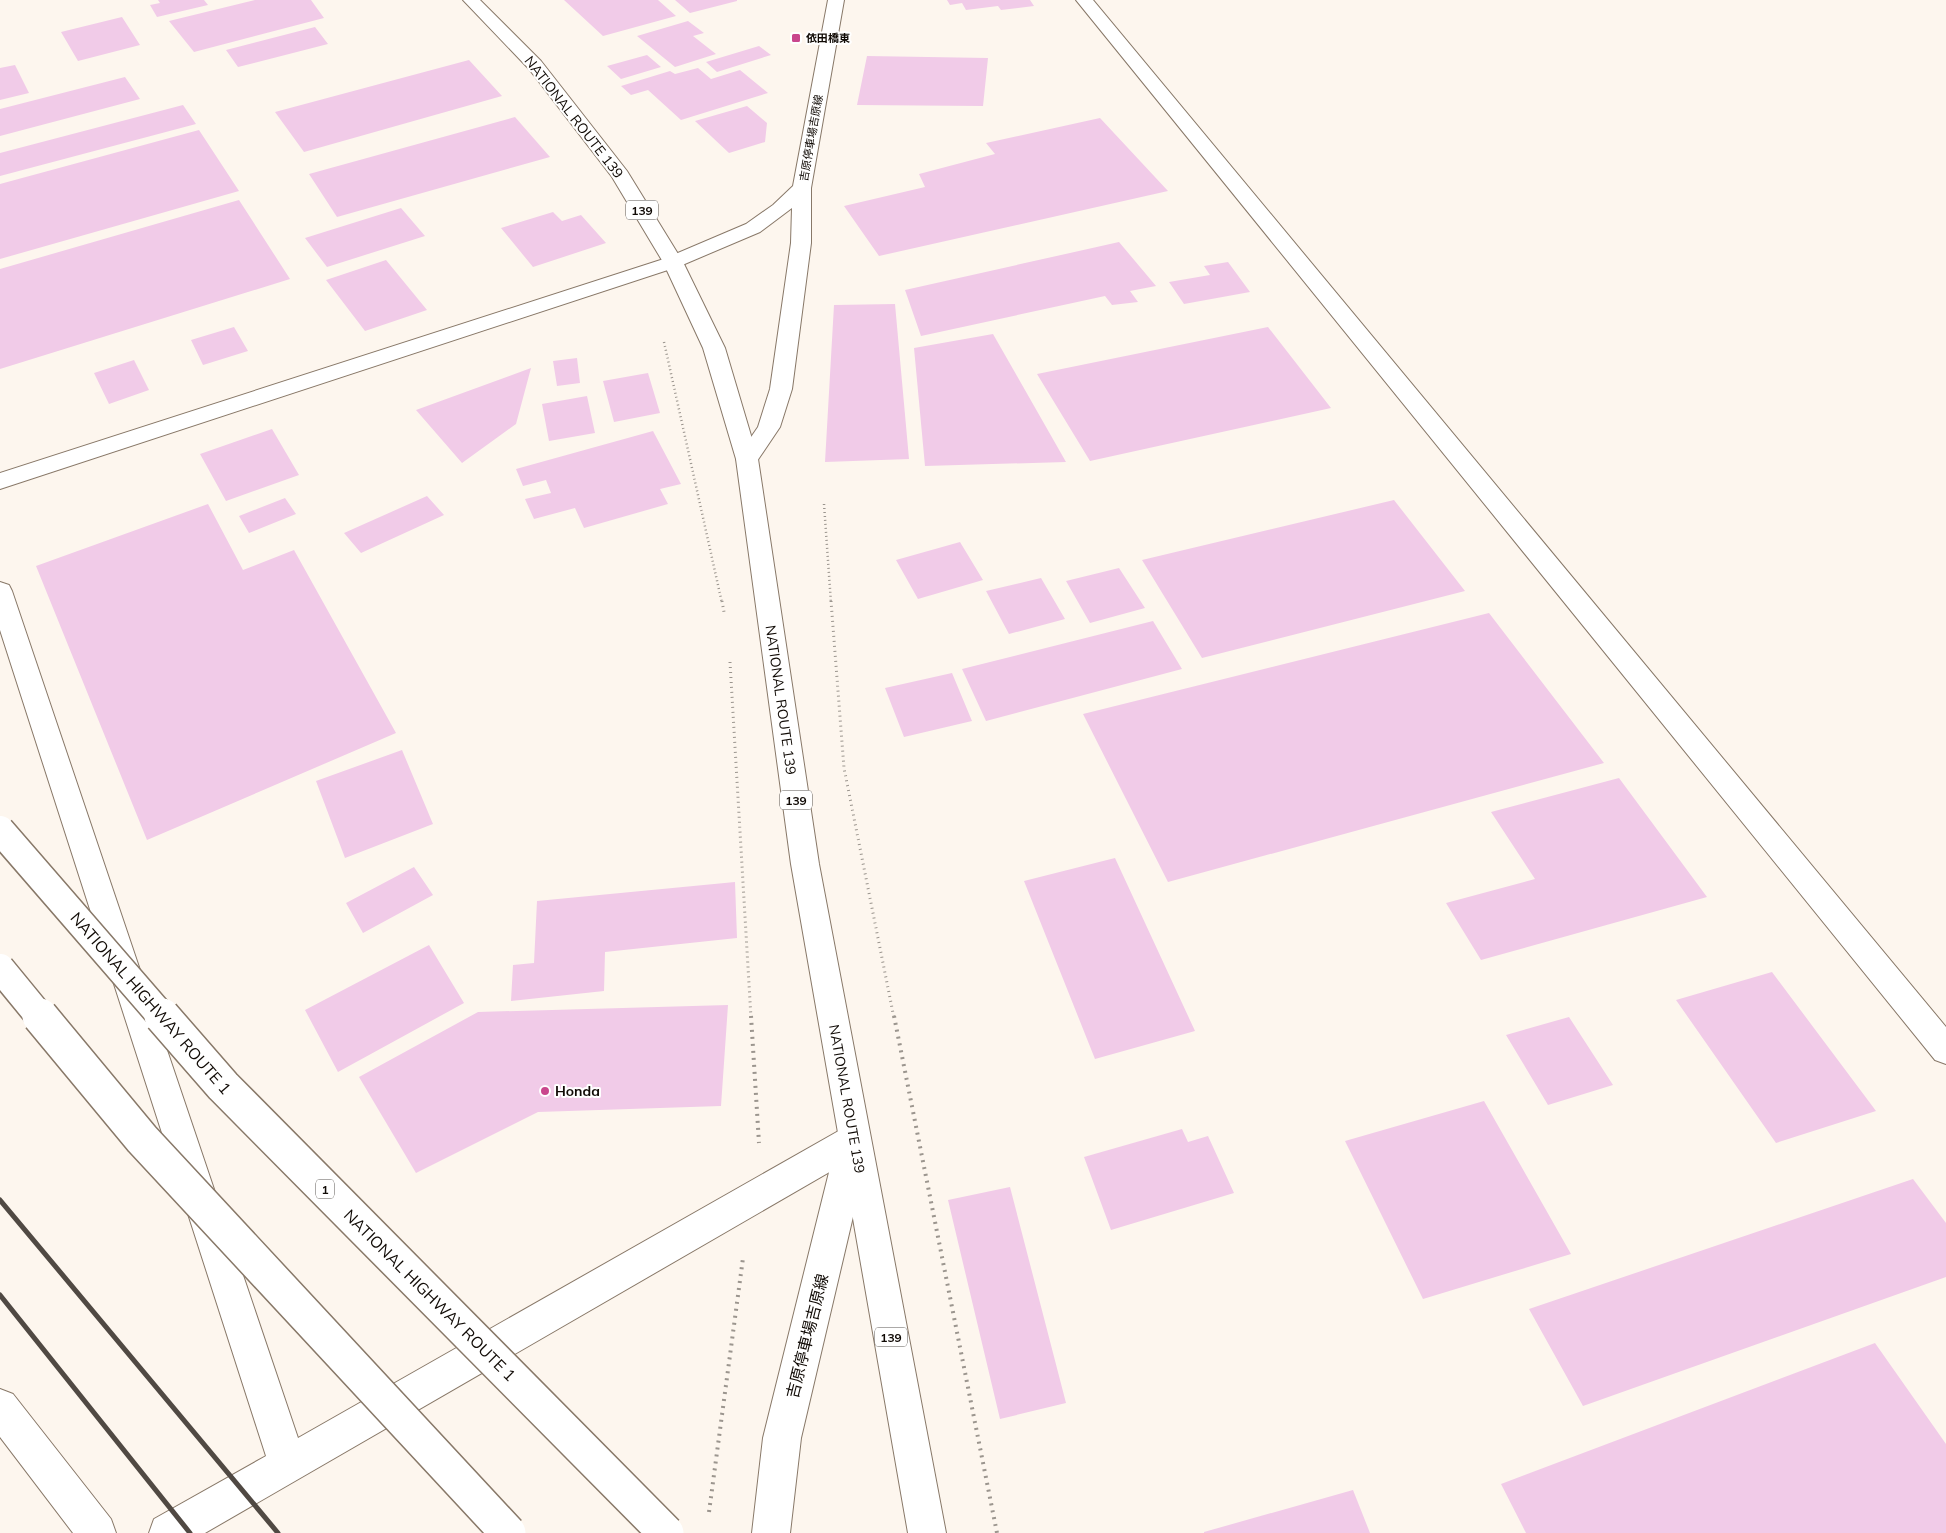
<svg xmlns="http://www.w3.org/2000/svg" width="1946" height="1533" font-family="Mulish,'Noto Sans JP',sans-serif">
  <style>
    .building { fill: #f1cbe8 }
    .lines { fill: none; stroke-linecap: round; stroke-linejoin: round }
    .minor-casing { stroke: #887868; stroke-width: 2 }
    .tertiary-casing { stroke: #887868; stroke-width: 2 }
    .secondary-casing { stroke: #887868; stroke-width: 2 }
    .trunk-casing { stroke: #887868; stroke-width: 2 }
    .path-far2 { stroke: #9b958e; stroke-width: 2.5; stroke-dasharray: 1 3; stroke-linecap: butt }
    .path-far1 { stroke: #9b958e; stroke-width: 3; stroke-dasharray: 1 4; stroke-linecap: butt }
    .path { stroke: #9b958e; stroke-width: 4; stroke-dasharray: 2 5; stroke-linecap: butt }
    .minor { fill: #fff; fill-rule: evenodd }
    .tertiary { fill: #fff; fill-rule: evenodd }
    .secondary { fill: #fff; fill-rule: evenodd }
    .trunk { fill: #fff; fill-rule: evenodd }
    .rail { stroke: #504943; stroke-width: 5 }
    .trunk-bridge-far1-casing { stroke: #887868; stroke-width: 31; stroke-linecap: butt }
    .trunk-bridge-casing { stroke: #887868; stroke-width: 38; stroke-linecap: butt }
    .trunk-bridge-far1 { stroke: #fff; stroke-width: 28 }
    .trunk-bridge { stroke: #fff; stroke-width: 35 }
    .poi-dot { fill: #c9468d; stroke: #fff; stroke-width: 2 }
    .labels { text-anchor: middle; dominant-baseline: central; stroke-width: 4; stroke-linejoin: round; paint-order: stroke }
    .far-poi-label { font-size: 11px; font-weight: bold; fill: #100a05; stroke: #fff; text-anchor: start }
    .far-street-label { font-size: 11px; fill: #100a05; stroke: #fff }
    .shield { fill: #fff; stroke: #585450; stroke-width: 1 }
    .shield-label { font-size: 12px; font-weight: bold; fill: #100a05 }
    .street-label { font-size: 14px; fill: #100a05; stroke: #fff }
    .poi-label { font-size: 14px; font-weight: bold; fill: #100a05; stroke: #fff; text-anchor: start }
    .near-street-label { font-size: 16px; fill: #100a05; stroke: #fff }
  </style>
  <rect width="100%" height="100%" fill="#fdf6ee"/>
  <path class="building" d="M 158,0 L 204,0 L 208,5 L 157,17 L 150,5 L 160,3 Z
    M 255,0 L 311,0 L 324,18 L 194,52 L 169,21 Z
    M 564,0 L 658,0 L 676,16 L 603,36 Z
    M 675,0 L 737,0 L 737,1 L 690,13 Z
    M 947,0 L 1030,0 L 1034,6 L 1001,10 L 998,6 L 966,10 L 962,3 L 950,5 Z
    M 122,17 L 140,45 L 78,61 L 61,32 Z
    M 688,21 L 704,33 L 693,36 L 716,54 L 675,67 L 637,36 Z
    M 315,27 L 328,44 L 238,67 L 226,50 Z
    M 759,46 L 771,55 L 717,72 L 706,62 Z
    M 647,55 L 661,67 L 621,79 L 607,66 Z
    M 867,56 L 988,58 L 983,106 L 857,105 Z
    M 469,60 L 502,96 L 304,152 L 275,112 Z
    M 15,65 L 29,93 L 0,100 L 0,68 Z
    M 698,68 L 711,79 L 740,70 L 768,93 L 681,120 L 648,90 L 631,95 L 621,86 L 670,71 L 675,74 Z
    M 125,77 L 140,99 L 0,136 L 0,109 Z
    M 183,105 L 196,124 L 0,176 L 0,153 Z
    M 747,106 L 767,123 L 765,142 L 729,153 L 695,121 Z
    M 515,117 L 550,157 L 337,217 L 309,174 Z
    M 1100,118 L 1168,191 L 879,256 L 844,206 L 925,187 L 919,174 L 995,154 L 986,143 Z
    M 199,130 L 239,191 L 0,259 L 0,184 Z
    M 239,200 L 290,279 L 0,369 L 0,269 Z
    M 401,208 L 425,236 L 327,267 L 305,238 Z
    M 553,212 L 562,221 L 581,215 L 606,243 L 533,267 L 501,228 Z
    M 1119,242 L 1156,286 L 1130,291 L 1138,302 L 1112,305 L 1105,296 L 921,336 L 905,290 Z
    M 386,260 L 427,310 L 365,331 L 326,280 Z
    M 1228,262 L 1250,292 L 1184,304 L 1169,282 L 1210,275 L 1204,266 Z
    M 895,304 L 909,459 L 825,462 L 834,305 Z
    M 234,327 L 248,351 L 203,365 L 191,340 Z
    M 1268,327 L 1331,408 L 1090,461 L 1037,374 Z
    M 993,334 L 1066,462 L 925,466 L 914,348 Z
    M 577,358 L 580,383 L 557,386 L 553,361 Z
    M 134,360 L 149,390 L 109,404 L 94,373 Z
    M 531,368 L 516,424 L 462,463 L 416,410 Z
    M 648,373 L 660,413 L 614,422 L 603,381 Z
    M 587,396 L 595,433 L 549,441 L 542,404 Z
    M 272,429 L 299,475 L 226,501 L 200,454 Z
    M 653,431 L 681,484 L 660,489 L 668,504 L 584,528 L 575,508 L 534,519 L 525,499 L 551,493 L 546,480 L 523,486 L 516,469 Z
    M 427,496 L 444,515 L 361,553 L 344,533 Z
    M 285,498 L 296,514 L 249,533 L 239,516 Z
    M 1394,500 L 1465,591 L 1202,658 L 1142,560 Z
    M 208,504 L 243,570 L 294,550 L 396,733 L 147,840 L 36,566 Z
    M 960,542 L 983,580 L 918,599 L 896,560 Z
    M 1119,568 L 1145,608 L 1090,623 L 1066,581 Z
    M 1041,578 L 1065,619 L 1009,634 L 986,591 Z
    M 1489,613 L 1604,763 L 1168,882 L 1083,714 Z
    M 1153,621 L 1182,669 L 986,721 L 962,669 Z
    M 952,673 L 972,721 L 904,737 L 885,688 Z
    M 402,750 L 433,824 L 345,858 L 316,781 Z
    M 1619,778 L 1707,897 L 1481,960 L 1446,903 L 1535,879 L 1491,812 Z
    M 1115,858 L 1195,1031 L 1095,1059 L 1024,881 Z
    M 414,867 L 433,895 L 363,933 L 346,903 Z
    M 735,882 L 737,938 L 605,952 L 604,991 L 511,1001 L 513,965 L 534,963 L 537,901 Z
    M 429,945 L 464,1003 L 338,1072 L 305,1010 Z
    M 1772,972 L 1876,1111 L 1776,1143 L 1676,1000 Z
    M 728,1005 L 721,1106 L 538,1112 L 416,1173 L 359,1077 L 478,1012 Z
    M 1569,1017 L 1613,1085 L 1548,1105 L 1506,1035 Z
    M 1484,1101 L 1571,1254 L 1423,1299 L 1345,1141 Z
    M 1182,1129 L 1188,1142 L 1208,1136 L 1234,1193 L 1111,1230 L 1084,1157 Z
    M 1913,1179 L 1946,1223 L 1946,1277 L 1583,1406 L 1529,1309 Z
    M 1010,1187 L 1066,1403 L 1000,1419 L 948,1200 Z
    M 1875,1343 L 1946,1444 L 1946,1533 L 1526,1533 L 1501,1484 Z
    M 1353,1490 L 1370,1533 L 1204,1533 L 1204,1532 Z"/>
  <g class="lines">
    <g class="minor-casing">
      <path id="minor" d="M 0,582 L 9,585 L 12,591 L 298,1438 L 842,1129 L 854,1125 L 866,1129 L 871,1140 L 866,1151 L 205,1533 L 149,1533 L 154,1519 L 266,1456 L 0,630 Z
        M 0,1389 L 13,1394 L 111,1519 L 116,1533 L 73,1533 L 0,1437 Z"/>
    </g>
    <g class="tertiary-casing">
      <path id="tertiary" d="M 1076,0 L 1093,0 L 1946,1027 L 1946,1064 L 1935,1060 Z
        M 673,256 L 680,258 L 683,262 L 680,266 L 0,489 L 0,473 Z"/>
    </g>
    <g class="secondary-casing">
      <path id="secondary" d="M 828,0 L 844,0 L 811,188 L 811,243 L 792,389 L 780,427 L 755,464 L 747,466 L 739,464 L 736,459 L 758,427 L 770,389 L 791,243 L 792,208 L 760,232 L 680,266 L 673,268 L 666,266 L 663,262 L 666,258 L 746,224 L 773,205 L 793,186 Z
        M 854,1125 L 866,1129 L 871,1140 L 801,1438 L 790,1533 L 752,1533 L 763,1438 L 837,1140 L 842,1129 Z"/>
    </g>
    <g class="trunk-casing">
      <path id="trunk" d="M 463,0 L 480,0 L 541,61 L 627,171 L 683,262 L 725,348 L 758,459 L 819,864 L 946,1533 L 908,1533 L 791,864 L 736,459 L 703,348 L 663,262 L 612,177 L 529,69 Z"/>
    </g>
    <path class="path-far2" d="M 664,342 L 722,603
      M 824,504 L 831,603"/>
    <path class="path-far1" d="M 722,601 L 724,612
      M 831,601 L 844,768 L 894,1018
      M 730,662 L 751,1018"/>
    <path class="path" d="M 751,1016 L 759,1143
      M 894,1016 L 997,1533
      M 709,1512 L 743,1258"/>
    <use href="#minor" class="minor"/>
    <use href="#tertiary" class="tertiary"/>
    <use href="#secondary" class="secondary"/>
    <use href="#trunk" class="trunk"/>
    <path class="rail" d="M 0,1200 L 278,1533
      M 0,1295 L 190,1533"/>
    <g class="trunk-bridge-far1-casing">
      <path id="trunk-bridge-far1" d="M 0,830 L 163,1018
        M 0,968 L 41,1018"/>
    </g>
    <g class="trunk-bridge-casing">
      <path id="trunk-bridge" d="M 40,1016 L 142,1139 L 508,1533
        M 162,1016 L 223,1086 L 666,1533"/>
    </g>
    <use href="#trunk-bridge-far1" class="trunk-bridge-far1"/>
    <use href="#trunk-bridge" class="trunk-bridge"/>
  </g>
  <g class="poi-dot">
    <rect x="791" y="33" width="10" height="10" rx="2.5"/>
    <circle cx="545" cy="1091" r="5"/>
  </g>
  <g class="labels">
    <g class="far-poi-label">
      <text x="806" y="38">依田橋東</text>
    </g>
    <g class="far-street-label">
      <text transform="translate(811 138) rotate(-80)">吉原停車場吉原線</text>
    </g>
    <g class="shield">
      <rect x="626" y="200.5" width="32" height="19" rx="4"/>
      <rect x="780" y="790.5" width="32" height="19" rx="4"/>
      <rect x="316" y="1179.5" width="18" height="19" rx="4"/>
      <rect x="875" y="1327.5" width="32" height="19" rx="4"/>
    </g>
    <g class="shield-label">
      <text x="642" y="210">139</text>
      <text x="796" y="800">139</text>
      <text x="325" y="1189">1</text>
      <text x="891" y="1337">139</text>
    </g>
    <g class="street-label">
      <text transform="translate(574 117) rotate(52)">NATIONAL ROUTE 139</text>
      <text transform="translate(781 700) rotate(82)">NATIONAL ROUTE 139</text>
      <text transform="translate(847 1099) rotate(80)">NATIONAL ROUTE 139</text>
    </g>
    <g class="poi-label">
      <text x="555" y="1091">Honda</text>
    </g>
    <g class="near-street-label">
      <text transform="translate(151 1003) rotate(49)">NATIONAL HIGHWAY ROUTE 1</text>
      <text transform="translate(430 1295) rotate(45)">NATIONAL HIGHWAY ROUTE 1</text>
      <text transform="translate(807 1336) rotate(-76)">吉原停車場吉原線</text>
    </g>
  </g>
</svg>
